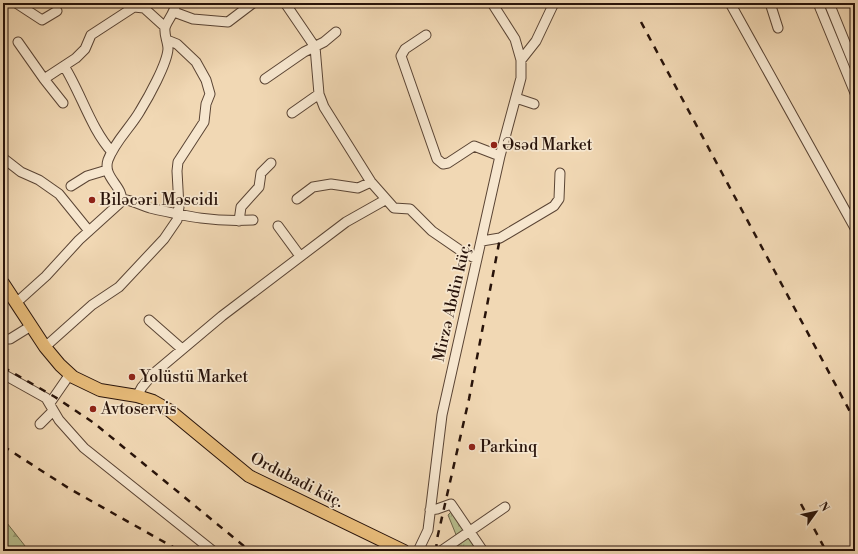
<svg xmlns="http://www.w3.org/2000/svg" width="858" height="554" font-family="'Libre Bodoni',serif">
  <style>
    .grass { fill: url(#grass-tufts); stroke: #70694c }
    .forest { fill: url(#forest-firs); stroke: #70694c }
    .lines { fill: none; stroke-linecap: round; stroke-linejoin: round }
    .minor-casing { stroke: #5a4434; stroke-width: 11 }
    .major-casing { stroke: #28130a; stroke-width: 14 }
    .minor { stroke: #f6e6ce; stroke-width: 9 }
    .major { stroke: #e8bc7a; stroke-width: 12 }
    .rail { stroke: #28130a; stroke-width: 2.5; stroke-dasharray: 7 7; stroke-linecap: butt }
    .poi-dot { fill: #8f2418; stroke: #f6e6ce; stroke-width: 1.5 }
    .labels { text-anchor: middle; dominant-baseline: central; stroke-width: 3.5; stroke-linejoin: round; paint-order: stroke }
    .poi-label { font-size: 16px; fill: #28130a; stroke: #f6e6ce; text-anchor: start }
    .street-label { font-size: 16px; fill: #28130a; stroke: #f6e6ce }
  </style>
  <defs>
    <pattern id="grass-tufts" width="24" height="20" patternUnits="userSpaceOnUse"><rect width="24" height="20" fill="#b8bf8f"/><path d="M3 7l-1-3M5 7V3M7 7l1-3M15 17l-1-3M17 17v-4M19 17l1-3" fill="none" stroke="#9ea37a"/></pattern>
    <pattern id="forest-firs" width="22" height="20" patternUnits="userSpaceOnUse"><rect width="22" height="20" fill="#b8bf8f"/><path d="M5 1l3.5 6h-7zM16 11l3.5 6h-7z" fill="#9ea37a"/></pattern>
  </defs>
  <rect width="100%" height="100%" fill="#f1d8b4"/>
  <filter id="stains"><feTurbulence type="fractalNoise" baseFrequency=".005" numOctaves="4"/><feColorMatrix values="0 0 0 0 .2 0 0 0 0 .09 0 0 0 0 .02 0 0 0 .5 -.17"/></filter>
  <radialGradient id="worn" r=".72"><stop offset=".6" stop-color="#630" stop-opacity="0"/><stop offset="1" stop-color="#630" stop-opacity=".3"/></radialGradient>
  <path class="grass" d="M 452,511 L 478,551 L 451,551 L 450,549 L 459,542 L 448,515 Z"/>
  <path class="forest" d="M 3,518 L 29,551 L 9,551 L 3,544 Z"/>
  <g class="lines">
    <g class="minor-casing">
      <path id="minor" d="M 16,3 L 42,20 L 57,11
        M 285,3 L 315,47 L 319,94 L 324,107 L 371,182 L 394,208 L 410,209 L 432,231 L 464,253 L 477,259
        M 730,3 L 855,228
        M 770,3 L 778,28
        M 818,3 L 855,93
        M 829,3 L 855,67
        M 174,12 L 193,19 L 228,22 L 253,3
        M 426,35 L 405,49 L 401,56 L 437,159 L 443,164 L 448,163 L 474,146 L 500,156
        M 18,42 L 44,79 L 63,103
        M 521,60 L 536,41 L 554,3
        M 64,66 C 81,93 91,129 112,152
        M 44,79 L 76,58 L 85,49 L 91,35 L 134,7 L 144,8 L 165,27
        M 265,79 L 304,52 L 324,42 L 336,32
        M 516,98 L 534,104
        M 292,113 L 319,94
        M 3,158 L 21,172 L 39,180 L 59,194 L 89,231
        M 71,186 L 87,176 L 107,170
        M 121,199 C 132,200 140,205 150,208 C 189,217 213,222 253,220
        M 297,199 L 313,187 L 331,184 L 358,188 L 371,182
        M 239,221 L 241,207 L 259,187 L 261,173 L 271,163
        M 278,226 L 300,256
        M 482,241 L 500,238 L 554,206 L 559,199 L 560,173
        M 16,303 L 46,276 L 79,240 L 121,202 C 125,187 102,178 108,160 C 115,141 131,127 140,111 C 148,98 167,64 168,49 C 168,42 164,35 165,28 C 167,20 174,15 176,3
        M 149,320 L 182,349
        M 3,339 L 10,339 L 31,326
        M 45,347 L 92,305 L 119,287 L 164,239 L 177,220 L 179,207 L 177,171 L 178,162 L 204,122 L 206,104 L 210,94 L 206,80 L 196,62 L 177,44 L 167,40
        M 3,374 L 46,398 L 59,420 L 84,448 L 213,551
        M 137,396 L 142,387 L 153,374 L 222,316 L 346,222 L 385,200
        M 50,403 L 70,374
        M 40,424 L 53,411
        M 430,510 L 437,509 L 451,504 L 483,551
        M 418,551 L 428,530 L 442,415 L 500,156 L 521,78 L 521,60 L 515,39 L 492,3
        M 441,551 L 505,507"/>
    </g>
    <g class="major-casing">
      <path id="major" d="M 3,283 L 45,347 L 60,365 L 73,377 L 100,390 L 137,396 L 153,401 L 169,410 L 249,476 L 404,551"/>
    </g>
    <use href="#minor" class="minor"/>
    <use href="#major" class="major"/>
    <path class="rail" d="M 641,22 L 855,421
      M 3,367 L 55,397 L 94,423 L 250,551
      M 3,446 L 70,489 L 180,551
      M 801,504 L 826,551
      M 436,551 L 437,539 L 469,399 L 500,238"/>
  </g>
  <g class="poi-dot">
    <circle cx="494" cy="145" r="4"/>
    <circle cx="92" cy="200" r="4"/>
    <circle cx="132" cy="377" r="4"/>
    <circle cx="93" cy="409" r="4"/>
    <circle cx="472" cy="447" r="4"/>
  </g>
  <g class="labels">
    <g class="poi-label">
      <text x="502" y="145">Əsəd Market</text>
      <text x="100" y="200">Biləcəri Məscidi</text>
      <text x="140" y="377">Yolüstü Market</text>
      <text x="101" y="409">Avtoservis</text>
      <text x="480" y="447">Parkinq</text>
    </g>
    <g class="street-label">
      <text transform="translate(452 302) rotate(-77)">Mirzə Abdin küç.</text>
      <text transform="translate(297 480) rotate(27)">Ordubadi küç.</text>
    </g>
  </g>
  <rect width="858" height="554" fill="none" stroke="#f1d8b4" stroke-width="16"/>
  <rect x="4" y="4" width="850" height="546" fill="none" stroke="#28130a" stroke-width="2"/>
  <rect x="8" y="8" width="842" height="538" fill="none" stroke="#28130a"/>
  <g transform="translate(816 512) rotate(57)" stroke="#f6e6ce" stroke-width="3" paint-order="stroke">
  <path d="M0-3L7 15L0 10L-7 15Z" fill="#28130a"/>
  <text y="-6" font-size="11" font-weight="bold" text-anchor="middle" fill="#28130a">N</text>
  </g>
  <rect width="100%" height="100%" filter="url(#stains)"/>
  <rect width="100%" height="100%" fill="url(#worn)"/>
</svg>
